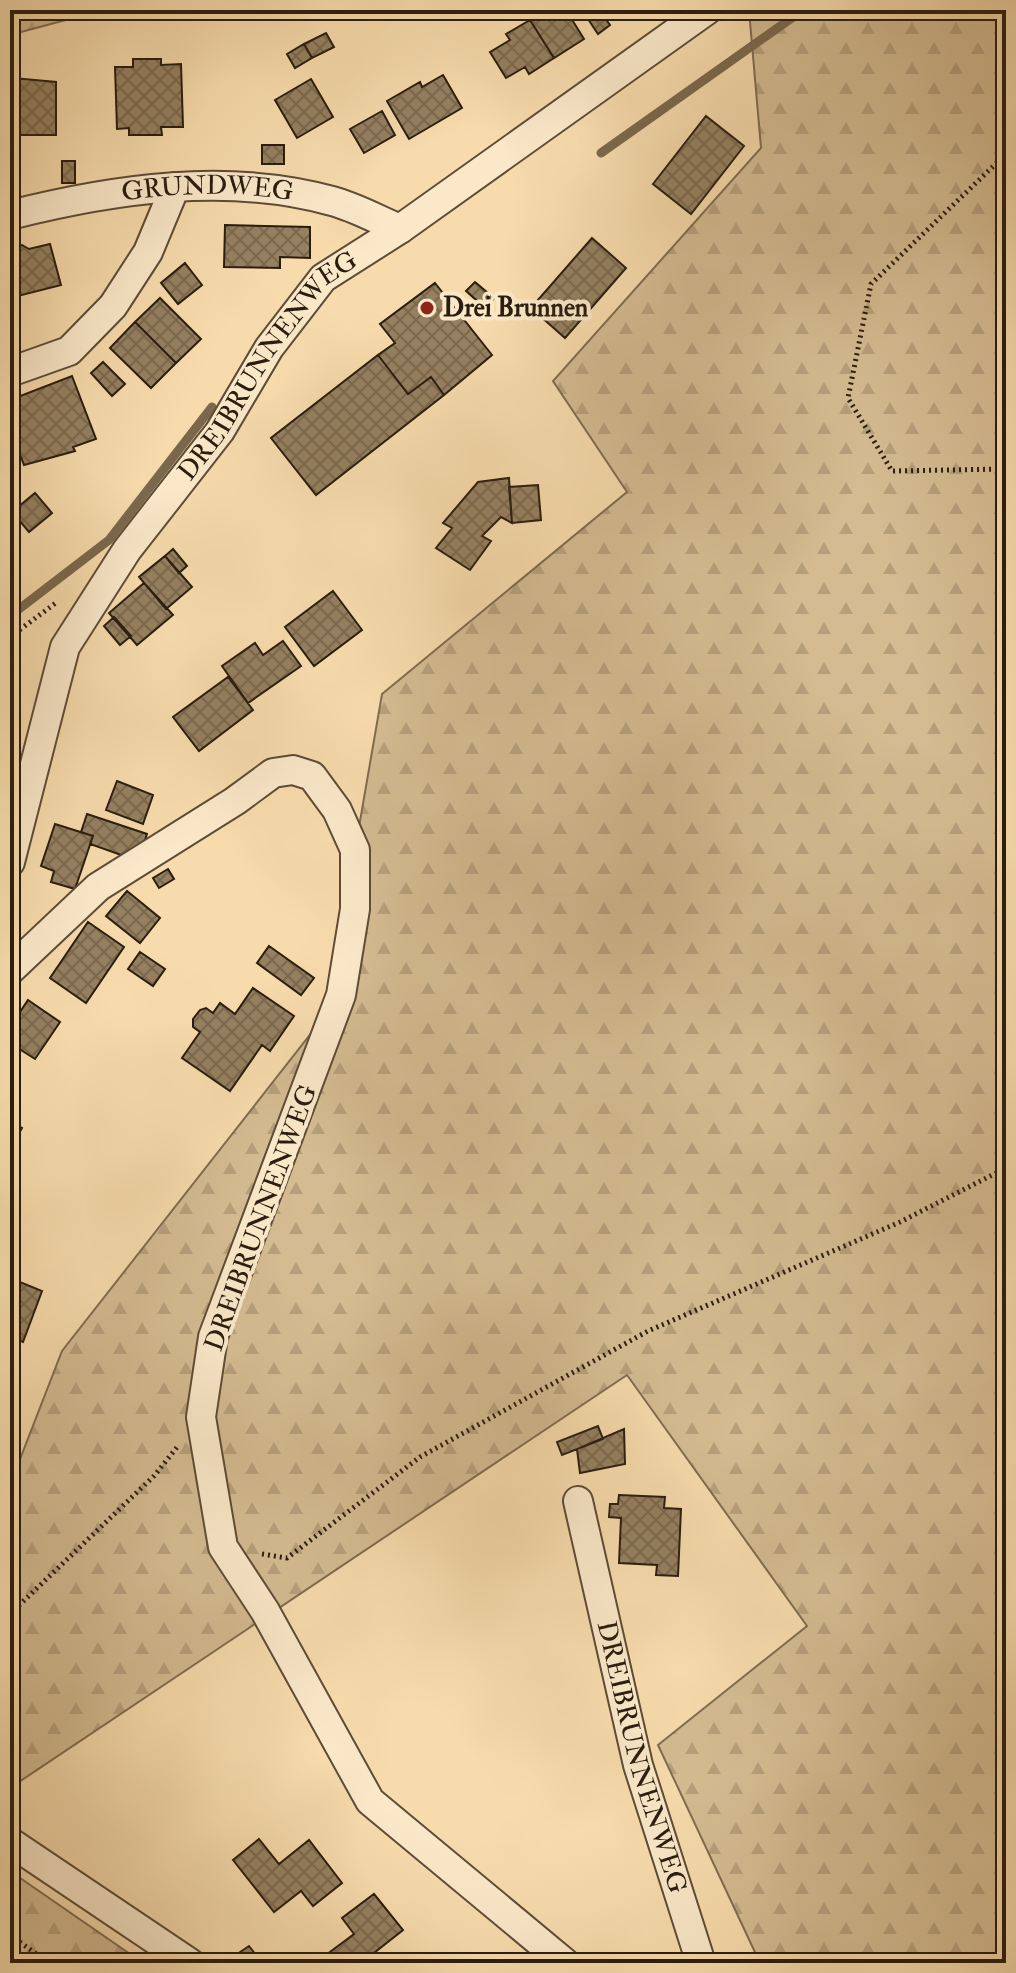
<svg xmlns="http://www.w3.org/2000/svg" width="1016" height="1973" font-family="'IM FELL Double Pica',serif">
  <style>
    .forest { fill: url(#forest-firs); stroke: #7f6c50; stroke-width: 2 }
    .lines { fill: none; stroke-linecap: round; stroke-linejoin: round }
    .stream { stroke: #7b684c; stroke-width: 9 }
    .building { fill: url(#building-cross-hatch); stroke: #2a1d0e; stroke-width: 2 }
    .street-casing { stroke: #5d4c36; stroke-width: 32 }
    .path { stroke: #2a1d0e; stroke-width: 5; stroke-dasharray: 2 4; stroke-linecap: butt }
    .street { stroke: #fae8c9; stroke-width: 28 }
    .poi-dot { fill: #8f2418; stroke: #fae8c9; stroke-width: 3 }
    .labels { text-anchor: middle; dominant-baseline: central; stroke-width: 8; stroke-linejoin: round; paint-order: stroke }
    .street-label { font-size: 26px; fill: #2a1d0e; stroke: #fae8c9 }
    .poi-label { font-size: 26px; font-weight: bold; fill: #2a1d0e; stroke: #fae8c9; text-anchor: start }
  </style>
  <defs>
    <pattern id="forest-firs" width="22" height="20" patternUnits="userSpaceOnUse" patternTransform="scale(2)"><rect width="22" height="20" fill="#d4bb91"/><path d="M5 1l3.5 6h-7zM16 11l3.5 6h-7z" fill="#b6a07c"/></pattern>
    <pattern id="building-cross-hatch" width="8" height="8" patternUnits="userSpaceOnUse" patternTransform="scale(2)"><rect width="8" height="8" fill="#958060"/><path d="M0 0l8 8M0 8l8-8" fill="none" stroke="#7a684e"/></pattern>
  </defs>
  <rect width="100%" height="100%" fill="#f7dbac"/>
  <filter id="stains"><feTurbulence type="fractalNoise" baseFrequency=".0025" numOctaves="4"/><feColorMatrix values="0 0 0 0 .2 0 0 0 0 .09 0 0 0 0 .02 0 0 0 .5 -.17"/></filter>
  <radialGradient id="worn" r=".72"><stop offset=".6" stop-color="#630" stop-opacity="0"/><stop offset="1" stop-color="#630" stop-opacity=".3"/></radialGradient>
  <path class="forest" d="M 10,10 L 103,10 L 10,35 Z
    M 749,10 L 1006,10 L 1006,1963 L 760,1963 L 658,1745 L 807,1626 L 627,1375 L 13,1786 L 10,1785 L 10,1485 L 62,1351 L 345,990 L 355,850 L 382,694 L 627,492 L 553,381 L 761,148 Z
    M 10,1871 L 143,1963 L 10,1963 Z"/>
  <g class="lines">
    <path class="stream" d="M 601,153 L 803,10
      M 10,616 L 109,540 L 212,407"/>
  </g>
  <path class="building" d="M 557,10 L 566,10 L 584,39 L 554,58 L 530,20 L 545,11 L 548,15 Z
    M 582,10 L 599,10 L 610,25 L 598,34 Z
    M 530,20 L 554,58 L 529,74 L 525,67 L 506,78 L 490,52 L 510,40 L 506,34 Z
    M 326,33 L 334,47 L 312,58 L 304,44 Z
    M 304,44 L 312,58 L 295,68 L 287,54 Z
    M 133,59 L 161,59 L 161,65 L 181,64 L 183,127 L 161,127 L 162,135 L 129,135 L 129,128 L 117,129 L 115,67 L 133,67 Z
    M 443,75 L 462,108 L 409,139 L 387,101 L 420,82 L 422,87 Z
    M 13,78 L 56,82 L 56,135 L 10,135 Z
    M 311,79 L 333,117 L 297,138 L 275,100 Z
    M 382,111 L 395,135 L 364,153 L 350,129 Z
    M 706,116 L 744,146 L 691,214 L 653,184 Z
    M 262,145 L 284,145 L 284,164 L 262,164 Z
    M 62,161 L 75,161 L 75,183 L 62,183 Z
    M 225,225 L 310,227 L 310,258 L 280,257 L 280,268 L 224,267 Z
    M 592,238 L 626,268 L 565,338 L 531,308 Z
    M 50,244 L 61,285 L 10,298 L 13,247 L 22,245 L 29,249 Z
    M 185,263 L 202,285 L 178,304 L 161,283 Z
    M 475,282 L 494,298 L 485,308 L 466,291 Z
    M 435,283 L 492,355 L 444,395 L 431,377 L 408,394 L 378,355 L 395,343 L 380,324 Z
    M 160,298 L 201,339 L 176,363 L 135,322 Z
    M 135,322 L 176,363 L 151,388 L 110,348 Z
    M 378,355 L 408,394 L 431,377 L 444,395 L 316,495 L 271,438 Z
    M 103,362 L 125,384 L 112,396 L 91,373 Z
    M 72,376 L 96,439 L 73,447 L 75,451 L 24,465 L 10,428 L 10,400 Z
    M 509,478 L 512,523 L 501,517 L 482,536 L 491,541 L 470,570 L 436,548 L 452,528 L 443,523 L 478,482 Z
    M 538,485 L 541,520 L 512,523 L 509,487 Z
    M 35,493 L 52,513 L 29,532 L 12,512 Z
    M 173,549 L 187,566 L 179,573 L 165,556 Z
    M 165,556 L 192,587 L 166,609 L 139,577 Z
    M 144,583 L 173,615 L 137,645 L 109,613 Z
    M 333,591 L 362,630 L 314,666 L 285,627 Z
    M 114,617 L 131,636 L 120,645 L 104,626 Z
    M 283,641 L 301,666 L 248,703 L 222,666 L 255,643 L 263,655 Z
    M 228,677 L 253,710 L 199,751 L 173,717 Z
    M 117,781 L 153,795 L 143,824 L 106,810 Z
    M 87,814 L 147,834 L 138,861 L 90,844 L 93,836 L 81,832 Z
    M 55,824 L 93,836 L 75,889 L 51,882 L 54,871 L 41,866 Z
    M 168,869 L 174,879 L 159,888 L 153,878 Z
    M 127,891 L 160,918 L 140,943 L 106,916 Z
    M 88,922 L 124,947 L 86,1003 L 50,978 Z
    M 269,946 L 314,978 L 301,995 L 257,963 Z
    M 140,952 L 165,969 L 153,986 L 128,969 Z
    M 253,988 L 294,1016 L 270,1051 L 262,1045 L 230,1091 L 182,1058 L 200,1032 L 193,1027 L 193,1019 L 200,1010 L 206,1008 L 213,1013 L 220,1003 L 235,1014 Z
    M 28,1000 L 60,1022 L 35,1059 L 10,1043 L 10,1027 Z
    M 10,1122 L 22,1128 L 10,1150 Z
    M 10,1278 L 42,1291 L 23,1342 L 10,1337 Z
    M 598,1426 L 603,1439 L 562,1455 L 557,1442 Z
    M 624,1429 L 625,1464 L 580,1473 L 577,1449 Z
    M 619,1495 L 665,1497 L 664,1508 L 681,1509 L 678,1576 L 656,1575 L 657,1565 L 619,1563 L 621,1518 L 609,1517 L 610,1504 L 618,1504 Z
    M 259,1839 L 279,1864 L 309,1840 L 342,1883 L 313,1906 L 301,1891 L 274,1912 L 233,1860 Z
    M 374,1894 L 403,1930 L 374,1953 L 382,1963 L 326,1963 L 322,1958 L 354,1934 L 342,1918 Z
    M 249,1946 L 262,1963 L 229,1963 L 227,1961 Z"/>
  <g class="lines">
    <g class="street-casing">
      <g id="street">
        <path id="s1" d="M 10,215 C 113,189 227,172 332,201 C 355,207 378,220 400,229"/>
        <path d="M 10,372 L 69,351 L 113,306 L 148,252 L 175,187"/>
        <path id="s2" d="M 10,862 L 65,647 L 127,550 L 220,431 L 269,348 L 323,278 L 400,229 L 707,10"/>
        <path d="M 10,970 L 98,887 L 235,801 L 273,773 L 293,770 L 312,776 L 337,810 L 355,850 L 355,909 L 341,995 L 213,1337 L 201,1417 L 223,1547 L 265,1611 L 370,1801 L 565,1963"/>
        <path id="s3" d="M 578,1501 L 638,1765 L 701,1963"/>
        <path d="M 10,1842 L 190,1963"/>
      </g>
    </g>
    <path class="path" d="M 1006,154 L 871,284 L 848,398 L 892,471 L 1006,469
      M 10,637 L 57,602
      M 262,1554 L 287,1558 L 420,1457 L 648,1331 L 900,1222 L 1006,1168
      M 10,1614 L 154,1476 L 178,1446
      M 10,1935 L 49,1963"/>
    <use href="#street" class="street"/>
  </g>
  <circle class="poi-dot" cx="427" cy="308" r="8"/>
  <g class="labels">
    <g class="street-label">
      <text stroke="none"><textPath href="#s1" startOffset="200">GRUNDWEG</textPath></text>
      <text stroke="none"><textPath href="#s2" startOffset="570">DREIBRUNNENWEG</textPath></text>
      <text transform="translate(261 1218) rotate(-70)">DREIBRUNNENWEG</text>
      <text stroke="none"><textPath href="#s3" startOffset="264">DREIBRUNNENWEG</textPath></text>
    </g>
    <g class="poi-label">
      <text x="443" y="308">Drei Brunnen</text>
    </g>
  </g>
  <rect width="1016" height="1973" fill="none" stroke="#f7dbac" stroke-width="40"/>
  <rect x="12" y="12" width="992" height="1949" fill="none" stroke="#2a1d0e" stroke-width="4"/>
  <rect x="20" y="20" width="976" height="1933" fill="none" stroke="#2a1d0e" stroke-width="2"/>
  <rect width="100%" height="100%" filter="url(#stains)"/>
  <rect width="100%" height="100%" fill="url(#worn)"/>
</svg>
